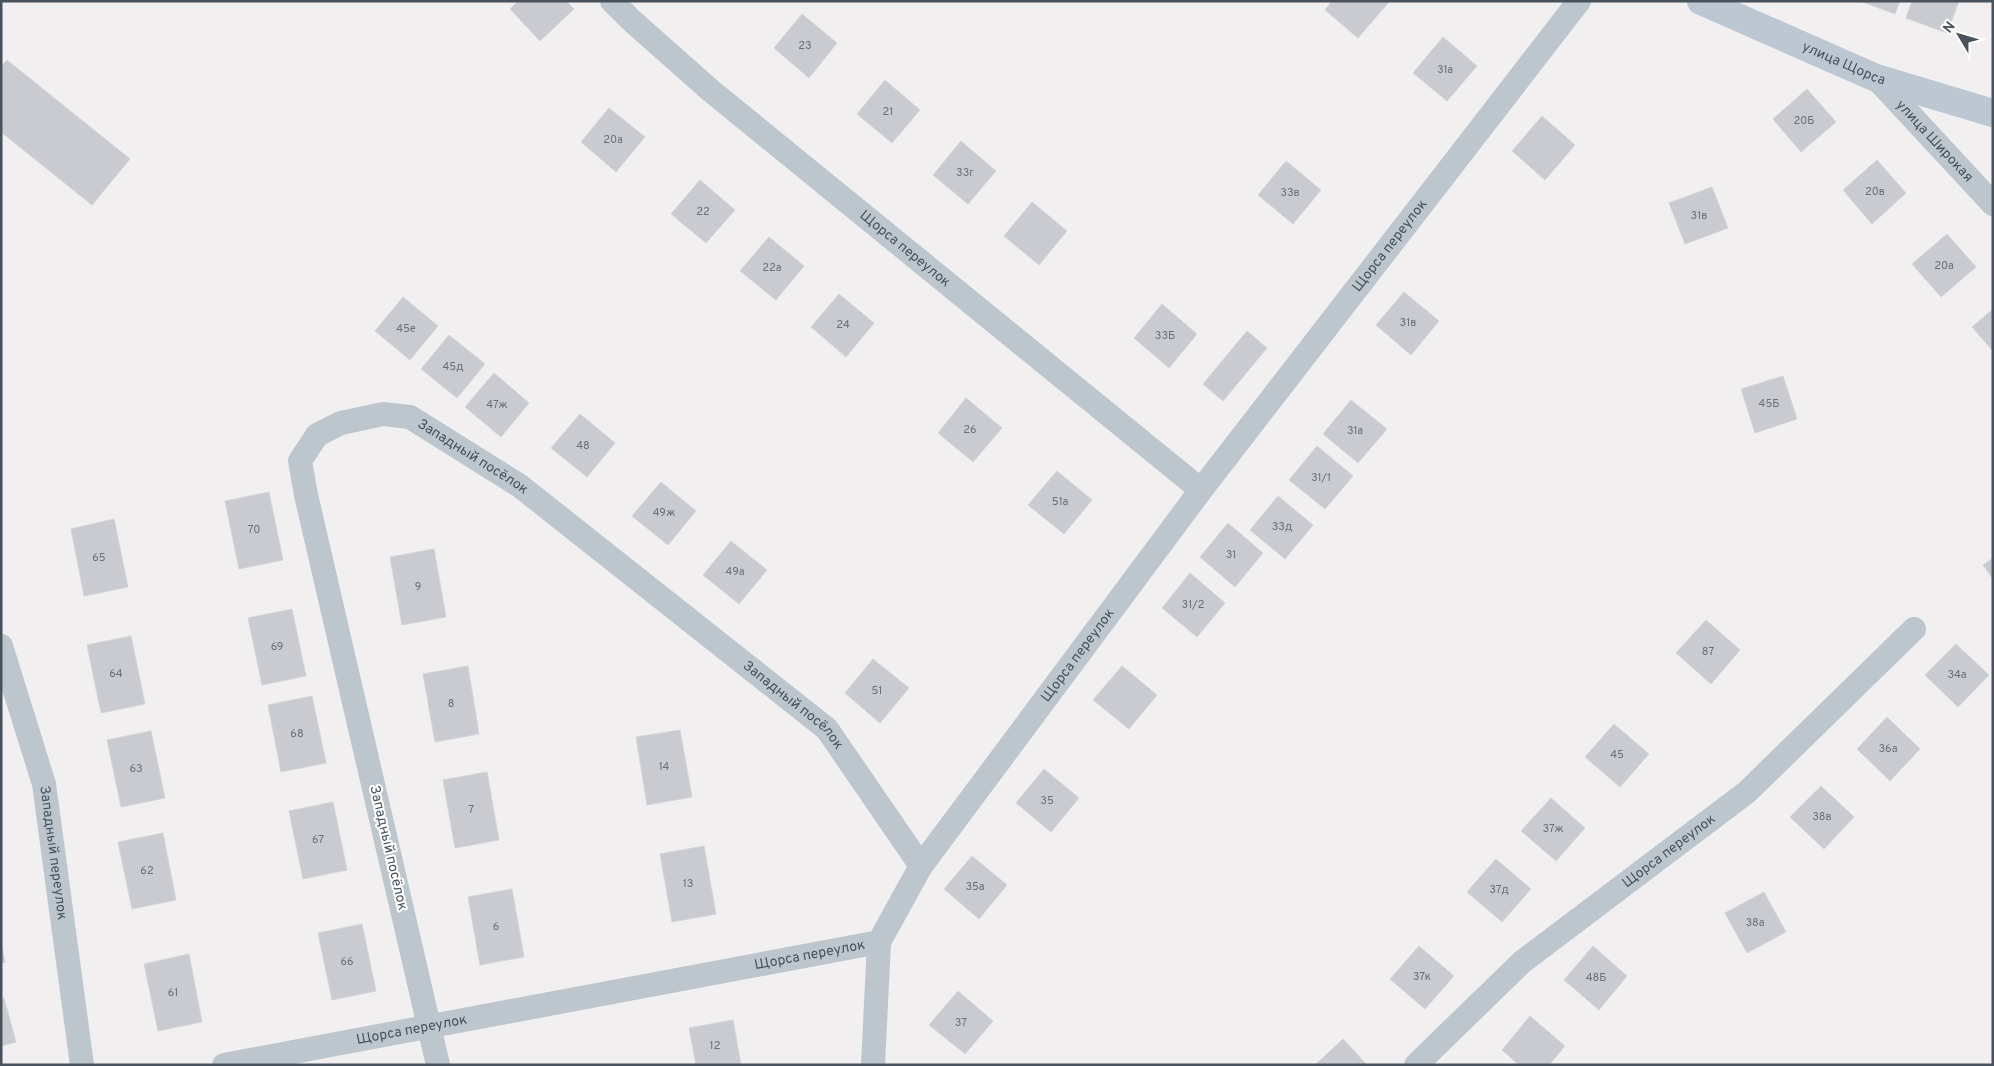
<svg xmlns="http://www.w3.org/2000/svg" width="1994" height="1066" font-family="Overpass,sans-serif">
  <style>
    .building { fill: #c9cbd1; stroke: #d3d5da }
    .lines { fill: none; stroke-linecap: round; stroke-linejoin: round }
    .street { stroke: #bdc6cd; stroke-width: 24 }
    .secondary { stroke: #bdc7d2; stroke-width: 28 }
    .labels { text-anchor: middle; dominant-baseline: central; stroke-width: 4; stroke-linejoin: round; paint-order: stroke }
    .number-label { font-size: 11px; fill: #687079 }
    .street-label { font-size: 14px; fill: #47525c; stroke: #fff }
  </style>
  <rect width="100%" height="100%" fill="#f1efef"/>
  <path class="building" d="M 518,1 L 566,1 L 574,9 L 540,41 L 510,9 Z
    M 1332,1 L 1386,1 L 1388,3 L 1358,38 L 1325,10 Z
    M 1860,1 L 1900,1 L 1895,14 Z
    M 1912,1 L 1959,1 L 1947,33 L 1906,18 Z
    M 802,14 L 837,43 L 809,78 L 774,48 Z
    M 1443,37 L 1477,66 L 1447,101 L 1413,73 Z
    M 7,60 L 130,159 L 92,205 L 1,132 L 1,67 Z
    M 885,80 L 920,110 L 892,143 L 857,114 Z
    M 1807,89 L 1836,122 L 1801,152 L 1773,119 Z
    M 609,108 L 645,137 L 616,172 L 581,142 Z
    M 1542,116 L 1575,145 L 1545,180 L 1512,151 Z
    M 961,141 L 996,171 L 968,204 L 933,175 Z
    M 1877,160 L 1906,193 L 1872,224 L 1843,190 Z
    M 1286,161 L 1321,190 L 1293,224 L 1258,195 Z
    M 700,180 L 735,210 L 706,243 L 671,214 Z
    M 1712,187 L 1728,228 L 1685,244 L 1669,203 Z
    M 1032,202 L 1067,231 L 1039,265 L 1004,236 Z
    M 1947,234 L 1976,267 L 1941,297 L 1912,264 Z
    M 769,237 L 804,266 L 776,300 L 740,271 Z
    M 1404,292 L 1439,321 L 1411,355 L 1376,325 Z
    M 839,294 L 874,323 L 846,357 L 811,327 Z
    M 403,297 L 438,326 L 410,360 L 375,331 Z
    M 1162,304 L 1197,334 L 1169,368 L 1134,338 Z
    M 1993,309 L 1993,351 L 1972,327 Z
    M 1247,331 L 1267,348 L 1223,401 L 1203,384 Z
    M 449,335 L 485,364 L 457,398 L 421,369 Z
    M 494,373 L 529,403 L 501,437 L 465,407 Z
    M 1783,376 L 1797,419 L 1755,433 L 1741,389 Z
    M 966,398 L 1002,428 L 973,462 L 938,433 Z
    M 1351,400 L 1387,429 L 1358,463 L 1323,434 Z
    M 580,414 L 615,443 L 587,477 L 551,448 Z
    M 1317,446 L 1353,476 L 1325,509 L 1289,480 Z
    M 1057,471 L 1092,500 L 1064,534 L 1028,505 Z
    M 661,482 L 696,511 L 668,545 L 632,516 Z
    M 269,492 L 283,560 L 239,569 L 225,501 Z
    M 1278,496 L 1313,525 L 1285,559 L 1250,530 Z
    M 114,519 L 128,587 L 84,596 L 71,529 Z
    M 1228,523 L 1263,553 L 1235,587 L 1200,557 Z
    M 731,541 L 767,570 L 739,604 L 703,575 Z
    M 434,549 L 446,617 L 402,625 L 390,557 Z
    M 1993,558 L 1993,579 L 1983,565 Z
    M 1190,573 L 1225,603 L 1197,637 L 1162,608 Z
    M 292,609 L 306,676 L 262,685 L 248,618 Z
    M 1706,620 L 1740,650 L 1711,684 L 1676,653 Z
    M 131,636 L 145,704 L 101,713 L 87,645 Z
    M 1956,644 L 1989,675 L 1958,707 L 1925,675 Z
    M 873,659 L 909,688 L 880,723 L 845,693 Z
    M 468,666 L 479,734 L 435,742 L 423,674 Z
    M 1122,666 L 1157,695 L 1129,729 L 1093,700 Z
    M 312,696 L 326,763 L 281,772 L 268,705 Z
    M 1887,717 L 1920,749 L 1890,781 L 1857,749 Z
    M 1614,724 L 1649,754 L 1620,787 L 1585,757 Z
    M 680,730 L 692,797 L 647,805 L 636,737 Z
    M 151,731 L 165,798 L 121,807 L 107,740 Z
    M 1044,769 L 1079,798 L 1051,832 L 1016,803 Z
    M 487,772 L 499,840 L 455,848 L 443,780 Z
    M 1821,786 L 1854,817 L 1824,849 L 1790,817 Z
    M 1551,798 L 1585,828 L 1556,861 L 1521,831 Z
    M 333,802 L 347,870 L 303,879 L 289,811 Z
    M 163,833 L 176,900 L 132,909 L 118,842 Z
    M 704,846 L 716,914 L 672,922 L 660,854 Z
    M 972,856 L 1007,885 L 979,919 L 944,889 Z
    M 1496,859 L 1531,889 L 1502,922 L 1467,892 Z
    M 512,889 L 524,957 L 480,965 L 468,897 Z
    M 1764,892 L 1786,932 L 1747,953 L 1725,913 Z
    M 362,924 L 376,991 L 332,1000 L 318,933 Z
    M 1,940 L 5,962 L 1,963 Z
    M 1419,946 L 1454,976 L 1425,1009 L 1390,979 Z
    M 1593,946 L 1627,976 L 1599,1010 L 1564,980 Z
    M 189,954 L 202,1022 L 158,1031 L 144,964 Z
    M 958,991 L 993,1021 L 965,1054 L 929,1025 Z
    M 4,998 L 16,1042 L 1,1046 L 1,999 Z
    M 1530,1016 L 1565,1046 L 1549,1065 L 1519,1065 L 1502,1050 Z
    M 733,1020 L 741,1065 L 696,1065 L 689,1028 Z
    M 1343,1039 L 1367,1065 L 1315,1065 Z"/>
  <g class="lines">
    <g class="street">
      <path id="s1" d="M 612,1 L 631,20 L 710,90 L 1201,490"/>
      <path id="s2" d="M 1876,78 L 1993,204"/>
      <path id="s3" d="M 1,646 L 44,784 L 82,1065"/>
      <path id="s4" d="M 224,1065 L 879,942 L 921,866 L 1201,490 L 1579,1"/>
      <path id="s5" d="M 438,1065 L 306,495 L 300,461 L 317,435 L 341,423 L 383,414 L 410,417 L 520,486 L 827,729 L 921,866"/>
      <path d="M 873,1065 L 879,942"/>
      <path id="s6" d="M 1416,1065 L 1522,962 L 1747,792 L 1914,629"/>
    </g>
    <path class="secondary" id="s7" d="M 1701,1 L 1876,78 L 1993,113"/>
  </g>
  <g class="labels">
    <g class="number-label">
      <text x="805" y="46">23</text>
      <text x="1445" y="70">31а</text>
      <text x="888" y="112">21</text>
      <text x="1804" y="121">20Б</text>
      <text x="613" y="140">20а</text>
      <text x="965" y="173">33г</text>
      <text x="1875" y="192">20в</text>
      <text x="1290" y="193">33в</text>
      <text x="703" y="212">22</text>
      <text x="1699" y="216">31в</text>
      <text x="1944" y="266">20а</text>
      <text x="772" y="268">22а</text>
      <text x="1408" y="323">31в</text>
      <text x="843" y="325">24</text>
      <text x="406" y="329">45е</text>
      <text x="1165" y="336">33Б</text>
      <text x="453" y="367">45д</text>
      <text x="1769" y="404">45Б</text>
      <text x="497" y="405">47ж</text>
      <text x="970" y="430">26</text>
      <text x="1355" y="431">31а</text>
      <text x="583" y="446">48</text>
      <text x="1321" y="478">31/1</text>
      <text x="1060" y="502">51а</text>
      <text x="664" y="513">49ж</text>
      <text x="1282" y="527">33д</text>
      <text x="254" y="530">70</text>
      <text x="1231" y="555">31</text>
      <text x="99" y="558">65</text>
      <text x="735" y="572">49а</text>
      <text x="418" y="587">9</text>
      <text x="1193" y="605">31/2</text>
      <text x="277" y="647">69</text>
      <text x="1708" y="652">87</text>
      <text x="116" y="674">64</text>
      <text x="1957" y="675">34а</text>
      <text x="877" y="691">51</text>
      <text x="451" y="704">8</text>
      <text x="297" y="734">68</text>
      <text x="1888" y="749">36а</text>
      <text x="1617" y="755">45</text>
      <text x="664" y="767">14</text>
      <text x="136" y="769">63</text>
      <text x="1047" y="801">35</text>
      <text x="471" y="810">7</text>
      <text x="1822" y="817">38в</text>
      <text x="1553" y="829">37ж</text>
      <text x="318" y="840">67</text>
      <text x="147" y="871">62</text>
      <text x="688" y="884">13</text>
      <text x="975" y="887">35а</text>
      <text x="1499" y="890">37д</text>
      <text x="1755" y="923">38а</text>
      <text x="496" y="927">6</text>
      <text x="347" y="962">66</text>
      <text x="1422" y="977">37к</text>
      <text x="1596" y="978">48Б</text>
      <text x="173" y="993">61</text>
      <text x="961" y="1023">37</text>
      <text x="715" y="1046">12</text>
    </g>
    <g class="street-label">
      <text stroke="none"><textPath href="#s7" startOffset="156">улица Щорса</textPath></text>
      <text stroke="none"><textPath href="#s2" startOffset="86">улица Широкая</textPath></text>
      <text stroke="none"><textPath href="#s4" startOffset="1531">Щорса переулок</textPath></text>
      <text stroke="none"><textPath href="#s1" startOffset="384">Щорса переулок</textPath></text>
      <text stroke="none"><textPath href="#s5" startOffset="822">Западный посёлок</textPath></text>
      <text stroke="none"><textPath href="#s4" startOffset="1016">Щорса переулок</textPath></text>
      <text stroke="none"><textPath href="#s5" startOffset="1228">Западный посёлок</textPath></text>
      <text transform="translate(388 848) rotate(77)">Западный посёлок</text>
      <text stroke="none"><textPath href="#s6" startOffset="332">Щорса переулок</textPath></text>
      <text stroke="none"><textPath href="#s3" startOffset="214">Западный переулок</textPath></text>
      <text stroke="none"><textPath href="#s4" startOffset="596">Щорса переулок</textPath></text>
      <text stroke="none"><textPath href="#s4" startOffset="191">Щорса переулок</textPath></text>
    </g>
  </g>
  <rect width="1994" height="1066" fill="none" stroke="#47525c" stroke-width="5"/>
  <g transform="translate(1959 35) rotate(308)" stroke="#ffffff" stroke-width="4" paint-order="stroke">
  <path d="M0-4L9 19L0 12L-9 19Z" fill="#47525c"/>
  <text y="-8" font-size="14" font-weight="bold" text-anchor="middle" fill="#47525c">N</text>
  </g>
</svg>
